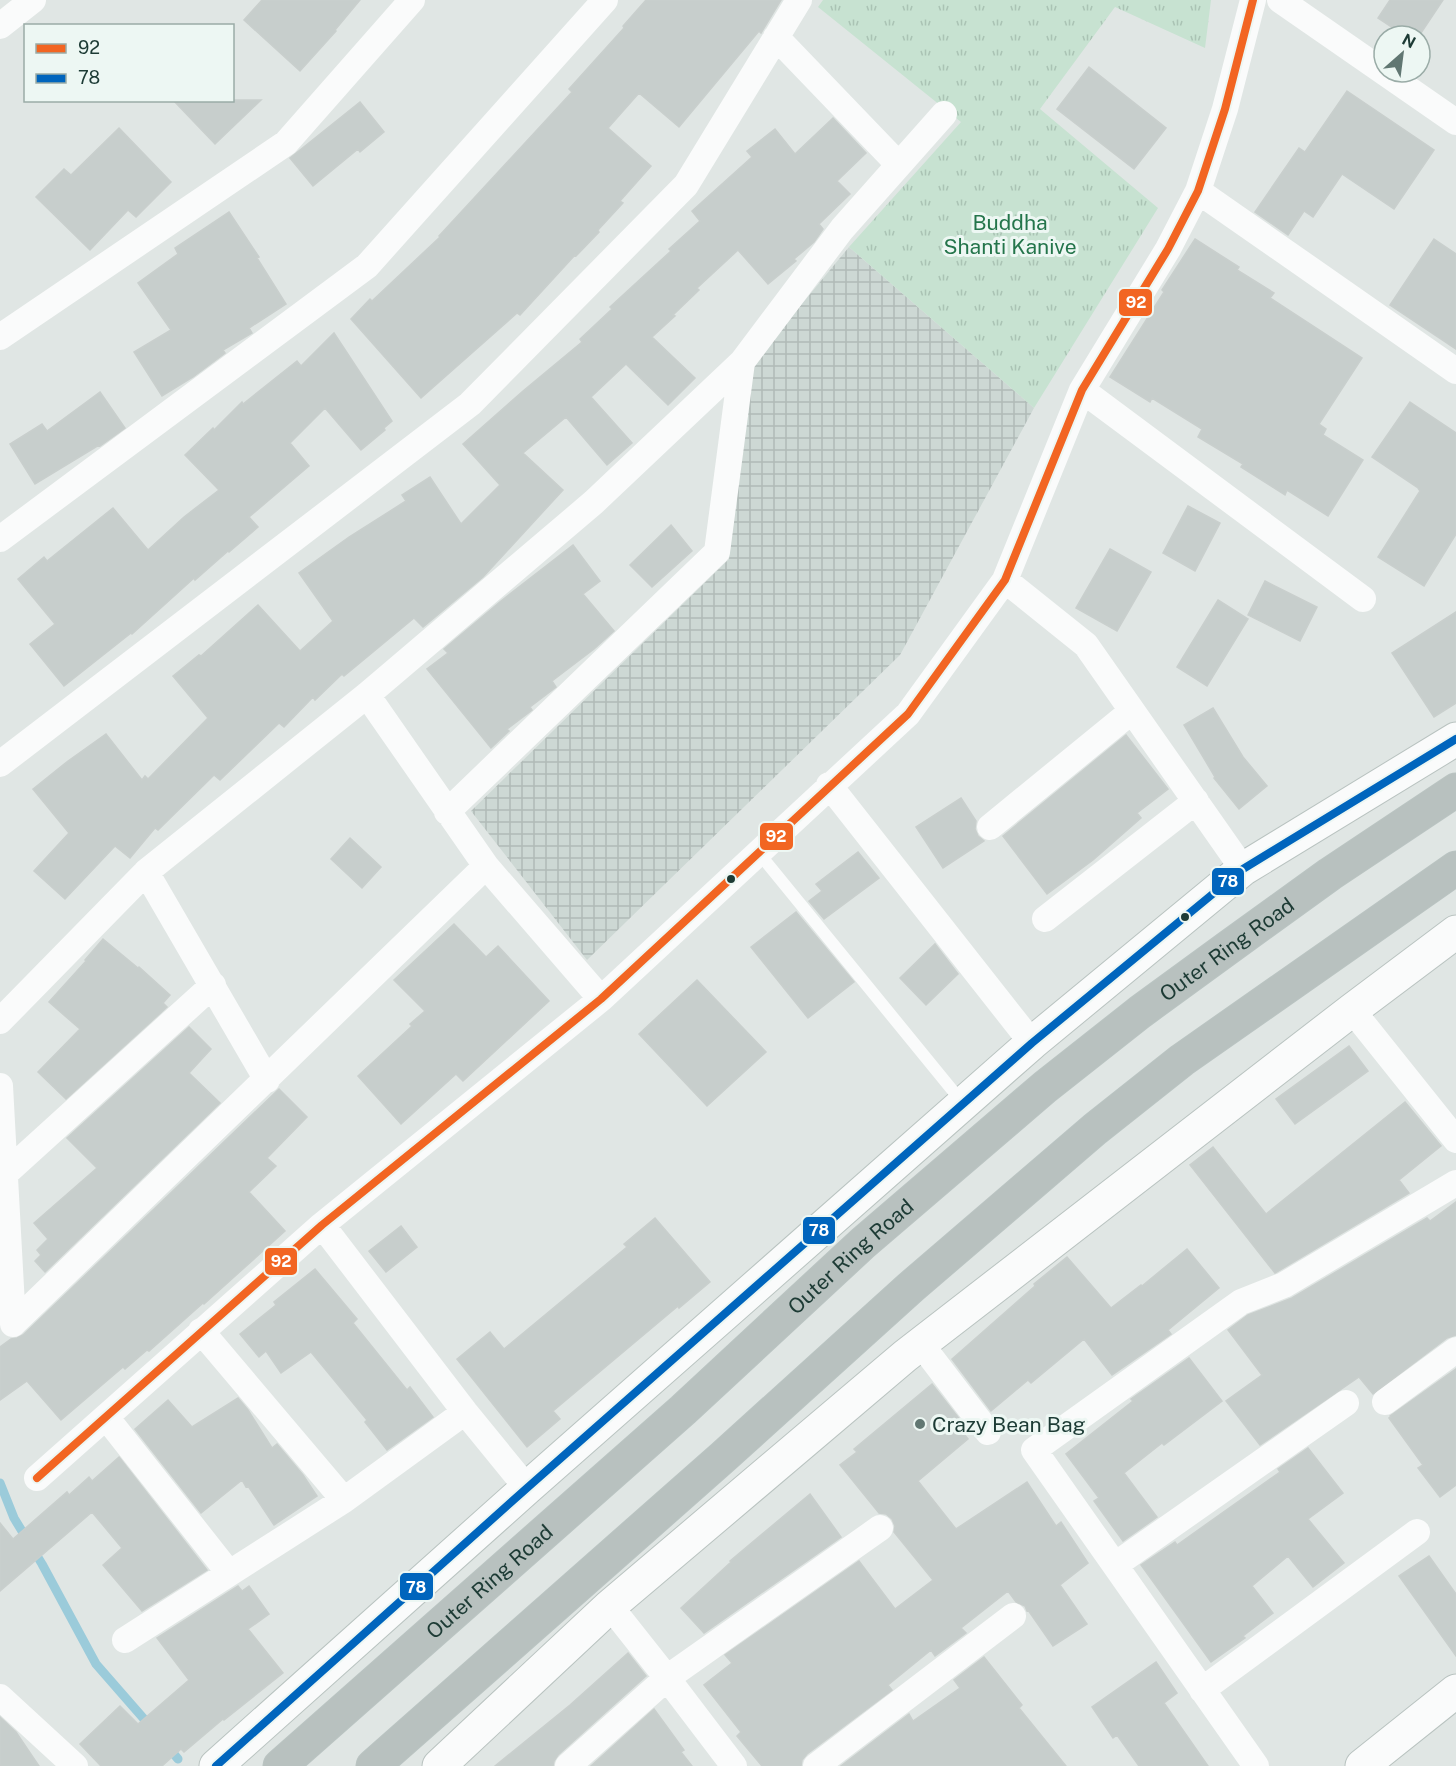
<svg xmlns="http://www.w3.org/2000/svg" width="1456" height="1766" font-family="'Public Sans',sans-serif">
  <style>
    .industrial { fill: url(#industrial-grid) }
    .park { fill: url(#park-tufts) }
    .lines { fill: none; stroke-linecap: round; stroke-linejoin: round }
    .stream { stroke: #9bcbda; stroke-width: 9 }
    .building { fill: #c7cecc; stroke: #c9cfcd; stroke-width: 1.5 }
    .secondary-casing { stroke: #b9c3c0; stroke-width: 35 }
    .highway-casing { stroke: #bac4c2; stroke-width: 35 }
    .lane { stroke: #fafbfb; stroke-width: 12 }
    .street { stroke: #fafbfb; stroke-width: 26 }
    .secondary { stroke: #fafbfb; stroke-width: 33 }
    .highway { stroke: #b8c1bf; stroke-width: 33 }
    .bus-1-casing { stroke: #edf7f3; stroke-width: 12 }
    .bus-2-casing { stroke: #edf7f3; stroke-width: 12 }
    .bus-1 { stroke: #f26522; stroke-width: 8 }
    .bus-2 { stroke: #0065bd; stroke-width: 8 }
    .bus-dot { fill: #1d3b35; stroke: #edf7f3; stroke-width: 2 }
    .poi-dot { fill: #617772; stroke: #edf7f3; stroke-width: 2 }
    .labels { text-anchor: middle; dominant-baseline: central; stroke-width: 6; stroke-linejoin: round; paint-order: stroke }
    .park-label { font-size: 21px; fill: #24754b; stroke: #edf7f3 }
    .street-label { font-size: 21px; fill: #1d3b35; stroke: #edf7f3 }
    .poi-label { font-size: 21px; fill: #1d3b35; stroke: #edf7f3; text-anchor: start }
    .line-badge { stroke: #edf7f3; stroke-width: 2 }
    .badge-label { font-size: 16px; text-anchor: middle; font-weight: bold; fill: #fff }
  </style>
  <defs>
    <pattern id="industrial-grid" width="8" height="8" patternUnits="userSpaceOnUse" patternTransform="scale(1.5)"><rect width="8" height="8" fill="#cdd8d4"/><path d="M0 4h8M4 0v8" fill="none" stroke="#b0bab7"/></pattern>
    <pattern id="park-tufts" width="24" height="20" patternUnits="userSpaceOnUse" patternTransform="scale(1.5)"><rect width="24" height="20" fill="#c7e2d1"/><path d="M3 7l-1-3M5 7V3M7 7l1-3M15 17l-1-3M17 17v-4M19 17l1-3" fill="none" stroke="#aac3b4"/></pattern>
  </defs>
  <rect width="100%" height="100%" fill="#e0e6e4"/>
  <path class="industrial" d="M 849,247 L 1034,408 L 900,655 L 587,960 L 471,811 L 729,559 L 753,363 Z"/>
  <path class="park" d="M 823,0 L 1211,0 L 1205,48 L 1115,7 L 1040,109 L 1158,208 L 1034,408 L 849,247 L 961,122 L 818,7 Z"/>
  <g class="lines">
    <path class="stream" d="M 0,1483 L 14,1518 L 42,1564 L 96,1664 L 151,1727
      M 168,1747 L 178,1759"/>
  </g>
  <path class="building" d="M 262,0 L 360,0 L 335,30 L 336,31 L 300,71 L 244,20 Z
    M 646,0 L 781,0 L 761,33 L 759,31 L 679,127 L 639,93 L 608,128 L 651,166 L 620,201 L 623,203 L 598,230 L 599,232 L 576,256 L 575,255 L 520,315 L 517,313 L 421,398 L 351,319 L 370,299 L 372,301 L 440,237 L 439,236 L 572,92 L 569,89 L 624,28 L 623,26 Z
    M 1390,0 L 1443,0 L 1419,36 L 1405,36 L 1378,18 Z
    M 1089,67 L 1166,128 L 1134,169 L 1057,109 Z
    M 1347,91 L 1434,150 L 1394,209 L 1342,174 L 1313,217 L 1304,211 L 1288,235 L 1255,212 L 1299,148 L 1305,152 Z
    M 173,100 L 261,100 L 215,144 Z
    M 360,102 L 384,132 L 360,152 L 358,149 L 313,186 L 290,158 Z
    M 833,118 L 866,153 L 837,181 L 850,194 L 819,224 L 823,229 L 814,242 L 794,259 L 796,261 L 768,284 L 738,250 L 697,288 L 699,290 L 673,315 L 675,316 L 652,337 L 695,378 L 668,405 L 626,364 L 591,397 L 632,443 L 607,465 L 566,417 L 523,453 L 563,490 L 483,577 L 423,627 L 414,618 L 344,676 L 342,674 L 315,700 L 313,697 L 284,727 L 279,723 L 220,780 L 214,775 L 158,830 L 155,828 L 130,858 L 115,846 L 65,899 L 34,871 L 69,833 L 33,789 L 68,761 L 106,734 L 142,780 L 145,776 L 148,779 L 208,718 L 173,676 L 199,655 L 201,656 L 258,605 L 300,651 L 333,621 L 299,573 L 349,537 L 406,501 L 402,495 L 430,477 L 461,524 L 500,485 L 463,444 L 523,391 L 582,342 L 580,339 L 612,309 L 610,307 L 671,251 L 669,249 L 700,221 L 692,211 L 752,157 L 747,151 L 775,129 L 795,154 Z
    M 119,128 L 171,182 L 136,217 L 128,210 L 90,250 L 36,197 L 64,169 L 71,175 Z
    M 229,212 L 259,257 L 257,258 L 286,304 L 249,328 L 252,333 L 223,350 L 225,353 L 193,377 L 162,396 L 134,352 L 171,330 L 138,283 L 178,254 L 175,248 Z
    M 1195,239 L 1239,267 L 1237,270 L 1274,293 L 1270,298 L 1362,358 L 1319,424 L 1326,429 L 1323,435 L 1363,460 L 1328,516 L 1287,490 L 1285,495 L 1241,467 L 1243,464 L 1198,437 L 1202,429 L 1152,398 L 1150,402 L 1110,377 L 1164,292 L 1162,290 Z
    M 1434,239 L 1456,254 L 1456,349 L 1390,305 Z
    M 334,333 L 392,421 L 384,428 L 385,430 L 361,450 L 325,408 L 290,443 L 309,466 L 249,517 L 258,527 L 229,552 L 228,551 L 195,580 L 194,578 L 132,634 L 131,633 L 64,686 L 30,644 L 55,624 L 18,579 L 44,557 L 47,561 L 113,508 L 148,550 L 184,517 L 219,490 L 185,455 L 213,428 L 214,430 L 242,402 L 243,404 L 297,361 L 301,366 Z
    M 100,392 L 125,428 L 100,446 L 99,445 L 35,484 L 10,444 L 42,424 L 47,431 Z
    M 1410,402 L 1456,433 L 1456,534 L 1424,586 L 1378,557 L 1420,491 L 1418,488 L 1372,457 Z
    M 1188,506 L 1220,523 L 1195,571 L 1163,553 Z
    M 671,525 L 692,551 L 652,587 L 630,565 Z
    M 573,545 L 600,581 L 583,594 L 614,631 L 594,649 L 552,681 L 556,687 L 530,707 L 532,710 L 507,729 L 509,731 L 491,748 L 427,669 L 448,653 L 444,649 L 501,601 Z
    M 1110,549 L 1151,572 L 1117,631 L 1076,608 Z
    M 1265,581 L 1317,607 L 1300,641 L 1248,615 Z
    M 1218,600 L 1248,619 L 1207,686 L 1177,667 Z
    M 1456,612 L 1456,703 L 1434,717 L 1392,653 Z
    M 1213,708 L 1243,757 L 1267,786 L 1239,809 L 1214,778 L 1215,777 L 1184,725 Z
    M 1126,735 L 1168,789 L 1137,813 L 1141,818 L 1093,860 L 1047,894 L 1003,836 Z
    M 961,798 L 976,821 L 975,829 L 978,836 L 984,841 L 943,868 L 916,827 Z
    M 350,838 L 381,867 L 362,888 L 331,859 Z
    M 858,852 L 879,878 L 824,919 L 809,901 L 822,891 L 816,884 Z
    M 796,912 L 854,982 L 808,1018 L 751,947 Z
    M 454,924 L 486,957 L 498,946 L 549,1001 L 463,1081 L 456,1074 L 401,1124 L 358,1076 L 412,1026 L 410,1024 L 425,1011 L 394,980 Z
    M 103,939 L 138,968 L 139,967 L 170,995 L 163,1003 L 167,1007 L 66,1099 L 38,1072 L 80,1029 L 49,1002 L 86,961 L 85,960 Z
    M 935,944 L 958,974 L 926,1005 L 900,978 Z
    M 697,980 L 766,1052 L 707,1106 L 639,1034 Z
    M 189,1027 L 211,1049 L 189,1073 L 220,1103 L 45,1272 L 35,1261 L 41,1255 L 37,1250 L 48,1239 L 34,1223 L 97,1168 L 67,1138 Z
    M 1349,1046 L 1368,1071 L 1295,1124 L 1276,1099 Z
    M 279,1089 L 307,1117 L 267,1158 L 276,1166 L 249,1192 L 285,1231 L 204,1304 L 203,1303 L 149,1351 L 147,1350 L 125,1369 L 123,1367 L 61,1420 L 27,1381 L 0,1400 L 0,1347 L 11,1339 L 17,1338 L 23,1335 Z
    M 1405,1102 L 1441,1146 L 1399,1180 L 1409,1193 L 1275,1273 L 1190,1165 L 1213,1147 L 1266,1214 Z
    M 1456,1202 L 1456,1335 L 1447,1338 L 1373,1394 L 1359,1377 L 1260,1445 L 1226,1401 L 1262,1375 L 1228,1330 L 1248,1315 L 1292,1298 L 1427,1218 L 1430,1221 Z
    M 655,1218 L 710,1282 L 679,1308 L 678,1306 L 553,1411 L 560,1419 L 527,1447 L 457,1359 L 490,1332 L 504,1349 L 627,1247 L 624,1244 Z
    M 401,1226 L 417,1247 L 386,1272 L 369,1251 Z
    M 1187,1249 L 1219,1288 L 1168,1330 L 1171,1334 L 1112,1375 L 1084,1339 L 1031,1383 L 1028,1380 L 991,1411 L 952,1359 L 1035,1286 L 1034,1284 L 1067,1257 L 1111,1308 L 1141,1285 L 1142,1286 Z
    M 315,1269 L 357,1319 L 353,1323 L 407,1390 L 410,1387 L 433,1417 L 387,1450 L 365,1422 L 367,1420 L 311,1352 L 281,1373 L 266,1351 L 259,1357 L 240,1334 L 276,1305 L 274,1302 Z
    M 1189,1358 L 1222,1401 L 1164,1445 L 1162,1443 L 1124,1473 L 1157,1517 L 1123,1541 L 1094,1501 L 1099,1498 L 1066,1454 L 1133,1401 L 1131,1399 Z
    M 1456,1369 L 1456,1485 L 1440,1497 L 1418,1468 L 1423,1465 L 1389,1418 L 1391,1417 L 1390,1416 Z
    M 932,1384 L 968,1430 L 964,1434 L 968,1439 L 918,1481 L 956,1529 L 1027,1482 L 1056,1526 L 1061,1522 L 1088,1563 L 1060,1585 L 1087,1624 L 1053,1646 L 1028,1610 L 1027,1611 L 1025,1606 L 1016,1602 L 1008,1591 L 961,1628 L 966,1633 L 935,1656 L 931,1650 L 888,1685 L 892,1690 L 807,1754 L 802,1760 L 801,1766 L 762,1766 L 737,1736 L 741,1732 L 704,1685 L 732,1663 L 725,1655 L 859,1561 L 895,1609 L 933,1580 L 894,1532 L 895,1526 L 892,1519 L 886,1514 L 879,1513 L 840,1465 L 857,1452 L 854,1449 Z
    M 238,1398 L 248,1410 L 272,1448 L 277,1444 L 303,1475 L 317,1496 L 274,1525 L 248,1486 L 246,1487 L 242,1480 L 201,1513 L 135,1429 L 168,1400 L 192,1427 Z
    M 1308,1448 L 1343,1493 L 1308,1519 L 1344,1563 L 1313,1587 L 1288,1556 L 1252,1586 L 1273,1613 L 1243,1636 L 1245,1638 L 1211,1662 L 1141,1565 L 1175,1542 L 1177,1545 L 1280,1472 L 1278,1469 Z
    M 119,1457 L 207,1570 L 142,1611 L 103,1565 L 122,1548 L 92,1512 L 0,1591 L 0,1523 L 13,1539 L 67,1492 L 69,1495 L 89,1477 L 92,1481 Z
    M 810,1494 L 841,1537 L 704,1633 L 681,1608 L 731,1562 L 730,1561 Z
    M 1429,1556 L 1456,1594 L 1456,1656 L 1399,1576 Z
    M 238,1586 L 242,1591 L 249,1586 L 269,1614 L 248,1629 L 283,1673 L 224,1720 L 223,1719 L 184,1752 L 181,1749 L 162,1766 L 101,1766 L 80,1744 L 120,1706 L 138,1724 L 189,1680 L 157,1638 Z
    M 628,1653 L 646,1676 L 558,1755 L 554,1761 L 553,1766 L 495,1766 L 570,1705 Z
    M 984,1657 L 1022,1705 L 1019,1708 L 1066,1766 L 841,1766 L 909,1714 L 913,1721 L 960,1688 L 954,1680 Z
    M 1156,1662 L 1177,1693 L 1164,1703 L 1208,1766 L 1139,1766 L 1117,1735 L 1113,1738 L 1092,1707 Z
    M 654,1709 L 684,1750 L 681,1752 L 692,1766 L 591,1766 Z
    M 0,1717 L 16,1732 L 39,1766 L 0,1766 Z"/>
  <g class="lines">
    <g class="secondary-casing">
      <path id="secondary" d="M 216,1766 L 527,1488 L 1032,1043 L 1243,869 L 1456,739
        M 439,1766 L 610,1606 L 905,1356 L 1352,1010 L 1456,932
        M 1362,1766 L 1456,1691"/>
    </g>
    <g class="highway-casing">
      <g id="highway">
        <path id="s1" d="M 280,1766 L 683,1410 L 863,1243 L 1045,1087 L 1140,1012 L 1229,947 L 1330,874 L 1456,790"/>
        <path d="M 373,1766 L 723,1457 L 911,1287 L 1095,1129 L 1182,1060 L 1456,868"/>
      </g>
    </g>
    <path class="lane" d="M 758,852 L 962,1102"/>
    <path class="street" d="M 1280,0 L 1456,122
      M 0,26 L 33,0
      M 776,37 L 899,165
      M 1198,191 L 1456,371
      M 0,337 L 286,143 L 412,0
      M 1082,390 L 1363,599
      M 0,539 L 367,266 L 605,0
      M 1005,580 L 1086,645 L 1243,869
      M 367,695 L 486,866 L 601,999
      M 0,764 L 470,404 L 686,185 L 799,0
      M 829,785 L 1032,1043
      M 447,812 L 717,552 L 742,362
      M 990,827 L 1132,711
      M 146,872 L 267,1080
      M 1045,919 L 1196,801
      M 1352,1010 L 1456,1140
      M 0,1021 L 146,872 L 367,695 L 594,502 L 742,362 L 842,229 L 944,114
      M 0,1086 L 13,1324
      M 5,1174 L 213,985
      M 322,1225 L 465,1412 L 527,1488
      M 13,1324 L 486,866
      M 201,1331 L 344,1500 L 465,1412
      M 921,1344 L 988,1432
      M 1385,1402 L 1456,1350
      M 106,1417 L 229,1573
      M 37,1478 L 322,1225 L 601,999 L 908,714 L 1005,580 L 1082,390 L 1168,249 L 1198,191 L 1225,109 L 1253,0
      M 1115,1565 L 1346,1403
      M 610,1606 L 667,1678 L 734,1766
      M 125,1640 L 344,1500
      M 1202,1690 L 1417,1532
      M 0,1697 L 75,1766
      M 568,1766 L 667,1678 L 880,1528
      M 816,1766 L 1013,1616
      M 1256,1766 L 1034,1450 L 1241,1302 L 1284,1285 L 1456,1183"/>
    <use href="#secondary" class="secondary"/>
    <use href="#highway" class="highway"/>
    <g class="bus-1-casing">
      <path id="bus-1" d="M 37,1478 L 322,1225 L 601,999 L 908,714 L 1005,580 L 1082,390 L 1168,249 L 1198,191 L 1225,109 L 1253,0"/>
    </g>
    <g class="bus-2-casing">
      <path id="bus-2" d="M 216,1766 L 527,1488 L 1032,1043 L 1243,869 L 1456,739"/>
    </g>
    <use href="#bus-1" class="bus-1"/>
    <use href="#bus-2" class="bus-2"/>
  </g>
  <g class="bus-dot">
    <circle cx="731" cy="879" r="5"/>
    <circle cx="1185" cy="917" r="5"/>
  </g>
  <circle class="poi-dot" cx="920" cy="1424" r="6"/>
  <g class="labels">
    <g class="park-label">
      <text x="1010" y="222">Buddha<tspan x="1010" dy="24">Shanti Kanive</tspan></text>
    </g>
    <g class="street-label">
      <text stroke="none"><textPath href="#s1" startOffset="1251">Outer Ring Road</textPath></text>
      <text stroke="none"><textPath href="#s1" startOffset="765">Outer Ring Road</textPath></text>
      <text stroke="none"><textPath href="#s1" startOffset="279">Outer Ring Road</textPath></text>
    </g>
    <g class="poi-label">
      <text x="932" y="1424">Crazy Bean Bag</text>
    </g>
  </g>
  <g class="line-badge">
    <rect x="1118" y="288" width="35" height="29" rx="6" fill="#f26522"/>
    <rect x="759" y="822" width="35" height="29" rx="6" fill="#f26522"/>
    <rect x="1211" y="867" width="34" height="29" rx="6" fill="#0065bd"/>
    <rect x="802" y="1216" width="34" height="29" rx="6" fill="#0065bd"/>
    <rect x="264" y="1247" width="34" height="29" rx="6" fill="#f26522"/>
    <rect x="399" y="1572" width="35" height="29" rx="6" fill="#0065bd"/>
  </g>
  <g class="badge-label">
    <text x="1136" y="308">92</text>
    <text x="776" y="842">92</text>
    <text x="1228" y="887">78</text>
    <text x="819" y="1236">78</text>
    <text x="281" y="1267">92</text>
    <text x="416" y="1593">78</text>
  </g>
  <rect x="24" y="24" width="210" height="78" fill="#edf7f3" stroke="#9aaca7" stroke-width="1.5"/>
  <rect x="36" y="44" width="30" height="9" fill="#f26522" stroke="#9aaca7" stroke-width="1.5"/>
  <text x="78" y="54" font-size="18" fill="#1d3b35">92</text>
  <rect x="36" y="74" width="30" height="9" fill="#0065bd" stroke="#9aaca7" stroke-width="1.5"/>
  <text x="78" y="84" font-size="18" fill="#1d3b35">78</text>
  <g transform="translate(1402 54) rotate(28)"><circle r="28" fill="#edf7f3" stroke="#9aaca7" stroke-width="1.5"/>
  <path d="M0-4.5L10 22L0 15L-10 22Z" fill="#617772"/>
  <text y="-9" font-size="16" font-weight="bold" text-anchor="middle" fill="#1d3b35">N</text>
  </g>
</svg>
